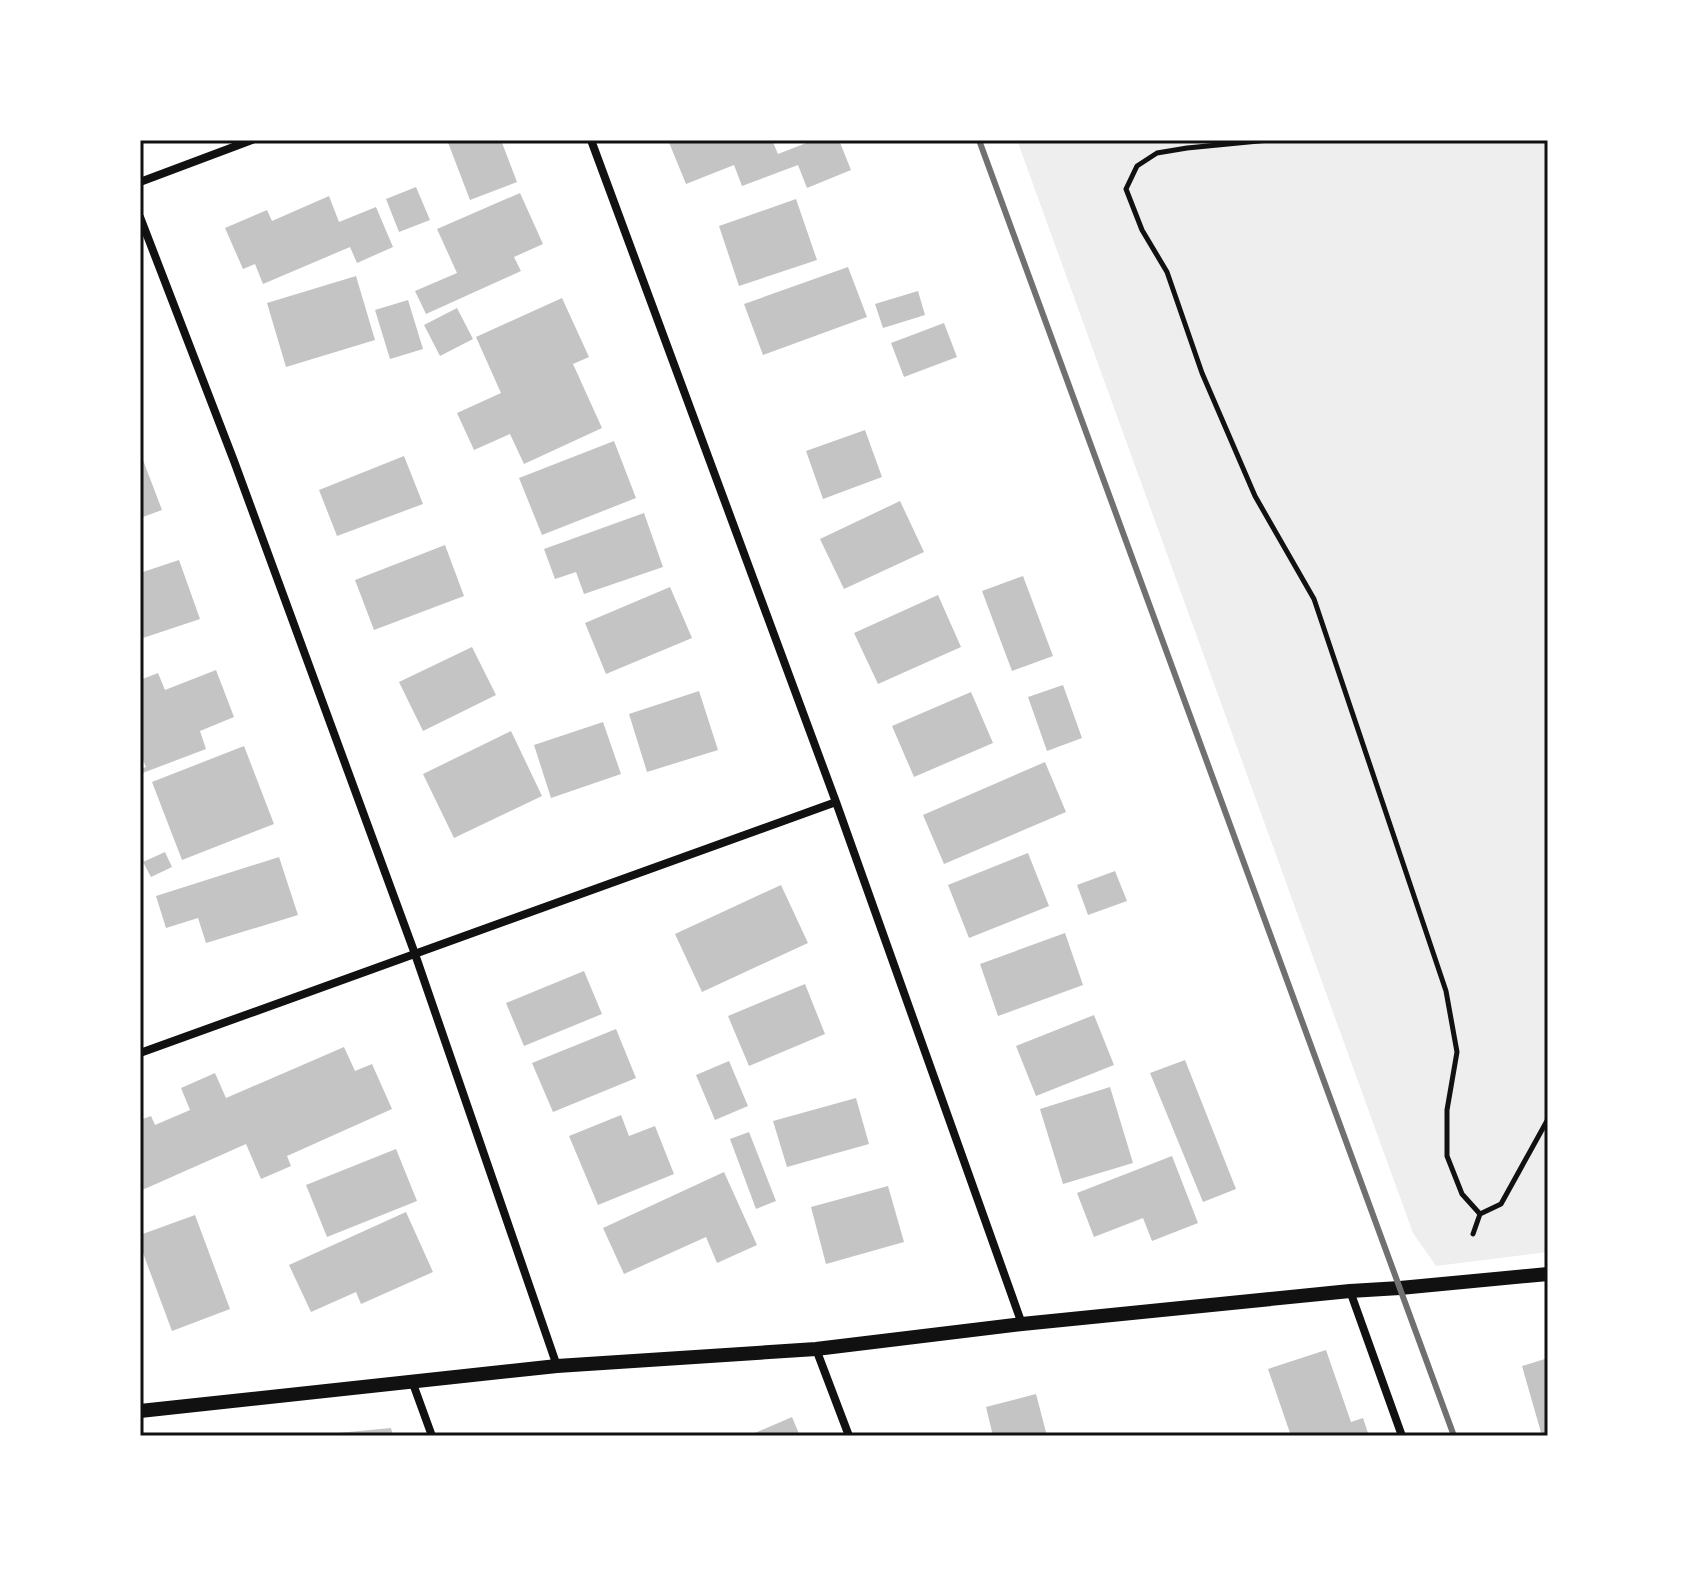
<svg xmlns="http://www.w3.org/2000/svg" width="1688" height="1576" font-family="'Crimson Pro',serif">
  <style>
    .green { fill: #eee }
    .building { fill: #c4c4c4 }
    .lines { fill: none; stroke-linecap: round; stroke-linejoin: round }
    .path { stroke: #111; stroke-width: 5 }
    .minor { stroke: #111; stroke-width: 8 }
    .tertiary { stroke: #111; stroke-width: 14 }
    .rail { stroke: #707070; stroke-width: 6 }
    .neatline { fill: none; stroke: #111; stroke-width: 3 }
  </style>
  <rect width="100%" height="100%" fill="#fff"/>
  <path class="green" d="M 1017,140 L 1548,140 L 1548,1252 L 1436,1266 L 1413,1233 Z"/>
  <path class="building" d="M 447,140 L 501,140 L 517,182 L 470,200 Z
    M 668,140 L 772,140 L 778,154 L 814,140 L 839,140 L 851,170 L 807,188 L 798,165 L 742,186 L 734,165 L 686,184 Z
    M 416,187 L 430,220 L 399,232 L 386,199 Z
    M 520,193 L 543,244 L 514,257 L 521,271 L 426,314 L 415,291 L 457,273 L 437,229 Z
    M 329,196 L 339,222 L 376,207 L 393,247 L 357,263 L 350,247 L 263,284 L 255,264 L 243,269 L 225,228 L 267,210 L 272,221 Z
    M 796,199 L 817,260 L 739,286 L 719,226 Z
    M 848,267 L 867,317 L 763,355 L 744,304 Z
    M 356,276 L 375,340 L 286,367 L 267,303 Z
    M 918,291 L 925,315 L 883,328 L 875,304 Z
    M 562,298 L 589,357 L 573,364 L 602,428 L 524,464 L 510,434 L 474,450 L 457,413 L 501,393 L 476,337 Z
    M 408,300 L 423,349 L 390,359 L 375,310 Z
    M 457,308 L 473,339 L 440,356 L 424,325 Z
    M 944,323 L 957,357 L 904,377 L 891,343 Z
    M 865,430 L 882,477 L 823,499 L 806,451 Z
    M 614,441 L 636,498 L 542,535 L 519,478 Z
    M 404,456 L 423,504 L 337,536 L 319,490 Z
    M 143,460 L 162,510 L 140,518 L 140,462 Z
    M 900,501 L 924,552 L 844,589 L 820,539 Z
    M 644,513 L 663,567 L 584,594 L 576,572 L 555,579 L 544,549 Z
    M 445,545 L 464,596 L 374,630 L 355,580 Z
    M 179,560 L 200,619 L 140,639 L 140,573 Z
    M 1023,576 L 1053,656 L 1012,671 L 982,591 Z
    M 670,587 L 692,638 L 606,674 L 585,623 Z
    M 938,595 L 961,647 L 878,684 L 854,633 Z
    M 472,647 L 496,695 L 423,731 L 399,682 Z
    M 216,670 L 234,717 L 200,731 L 206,749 L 140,774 L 140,769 L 146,767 L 140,753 L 140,680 L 158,673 L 165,690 Z
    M 1063,685 L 1082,738 L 1047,751 L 1028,697 Z
    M 699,691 L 718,750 L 647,772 L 629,714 Z
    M 971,692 L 993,743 L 914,777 L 892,726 Z
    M 603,722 L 621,774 L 551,798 L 534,745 Z
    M 511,731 L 542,796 L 454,838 L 423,774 Z
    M 244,746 L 274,824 L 182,860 L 152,782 Z
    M 1045,762 L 1066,812 L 944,864 L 923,815 Z
    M 165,852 L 172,867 L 151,877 L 143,862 Z
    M 1028,853 L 1049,906 L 969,938 L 948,885 Z
    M 279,857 L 298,915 L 206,943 L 198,918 L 166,928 L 156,896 Z
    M 1115,871 L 1127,901 L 1088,915 L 1077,885 Z
    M 781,885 L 808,943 L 702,992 L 675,934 Z
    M 1065,933 L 1083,985 L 998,1016 L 980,964 Z
    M 584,971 L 602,1014 L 524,1046 L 506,1003 Z
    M 805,984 L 825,1034 L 749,1066 L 728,1016 Z
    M 1094,1015 L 1114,1065 L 1036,1096 L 1016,1046 Z
    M 616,1029 L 636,1078 L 553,1112 L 532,1063 Z
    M 344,1047 L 355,1071 L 372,1064 L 392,1109 L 287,1156 L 291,1166 L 261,1179 L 246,1144 L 140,1191 L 140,1120 L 151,1116 L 155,1125 L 190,1110 L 181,1088 L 215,1073 L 226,1098 Z
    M 1185,1060 L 1236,1189 L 1203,1202 L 1150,1073 Z
    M 729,1061 L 748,1106 L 715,1120 L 696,1075 Z
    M 1110,1087 L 1133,1163 L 1063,1184 L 1040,1109 Z
    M 856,1098 L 869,1144 L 787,1167 L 773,1121 Z
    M 621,1115 L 629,1136 L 655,1126 L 674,1174 L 598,1205 L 569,1136 Z
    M 749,1132 L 776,1201 L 756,1209 L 730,1139 Z
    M 396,1149 L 417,1201 L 327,1237 L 306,1185 Z
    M 1172,1156 L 1198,1223 L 1152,1241 L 1143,1218 L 1094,1237 L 1077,1193 Z
    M 724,1172 L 757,1245 L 717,1263 L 706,1237 L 624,1274 L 603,1228 Z
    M 888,1186 L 904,1242 L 826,1264 L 811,1207 Z
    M 406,1212 L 433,1272 L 361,1304 L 356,1292 L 311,1312 L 289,1265 Z
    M 195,1215 L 230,1309 L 172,1331 L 140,1245 L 140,1235 Z
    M 1326,1350 L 1351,1422 L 1363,1418 L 1369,1436 L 1291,1436 L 1268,1369 Z
    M 1548,1358 L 1548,1436 L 1542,1436 L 1522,1366 Z
    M 1036,1394 L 1047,1436 L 993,1436 L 986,1407 Z
    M 792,1417 L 800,1436 L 748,1436 Z
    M 391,1428 L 393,1436 L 328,1436 L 328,1434 Z"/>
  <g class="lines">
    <path class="path" d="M 1269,140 L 1187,148 L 1157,153 L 1137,166 L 1126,189 L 1142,230 L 1167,272 L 1202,373 L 1255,496 L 1314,599 L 1446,991 L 1457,1052 L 1447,1110 L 1447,1156 L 1462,1194 L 1480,1214 L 1501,1204 L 1548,1119
      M 1473,1234 L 1480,1214"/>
    <path class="minor" d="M 591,140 L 836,802 L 1022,1324
      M 140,182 L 252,140
      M 140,217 L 234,461 L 415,954 L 557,1366
      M 140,1053 L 836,802
      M 1350,1291 L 1402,1436
      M 816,1349 L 849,1436
      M 412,1381 L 432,1436"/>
    <path class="tertiary" d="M 140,1411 L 557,1366 L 816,1349 L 1022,1324 L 1350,1291 L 1400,1288 L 1548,1274"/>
    <path class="rail" d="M 979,140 L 1454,1436"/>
  </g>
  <rect width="1688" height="1576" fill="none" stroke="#ffffff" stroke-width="284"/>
  <rect x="142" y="142" width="1404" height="1292" class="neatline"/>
</svg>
